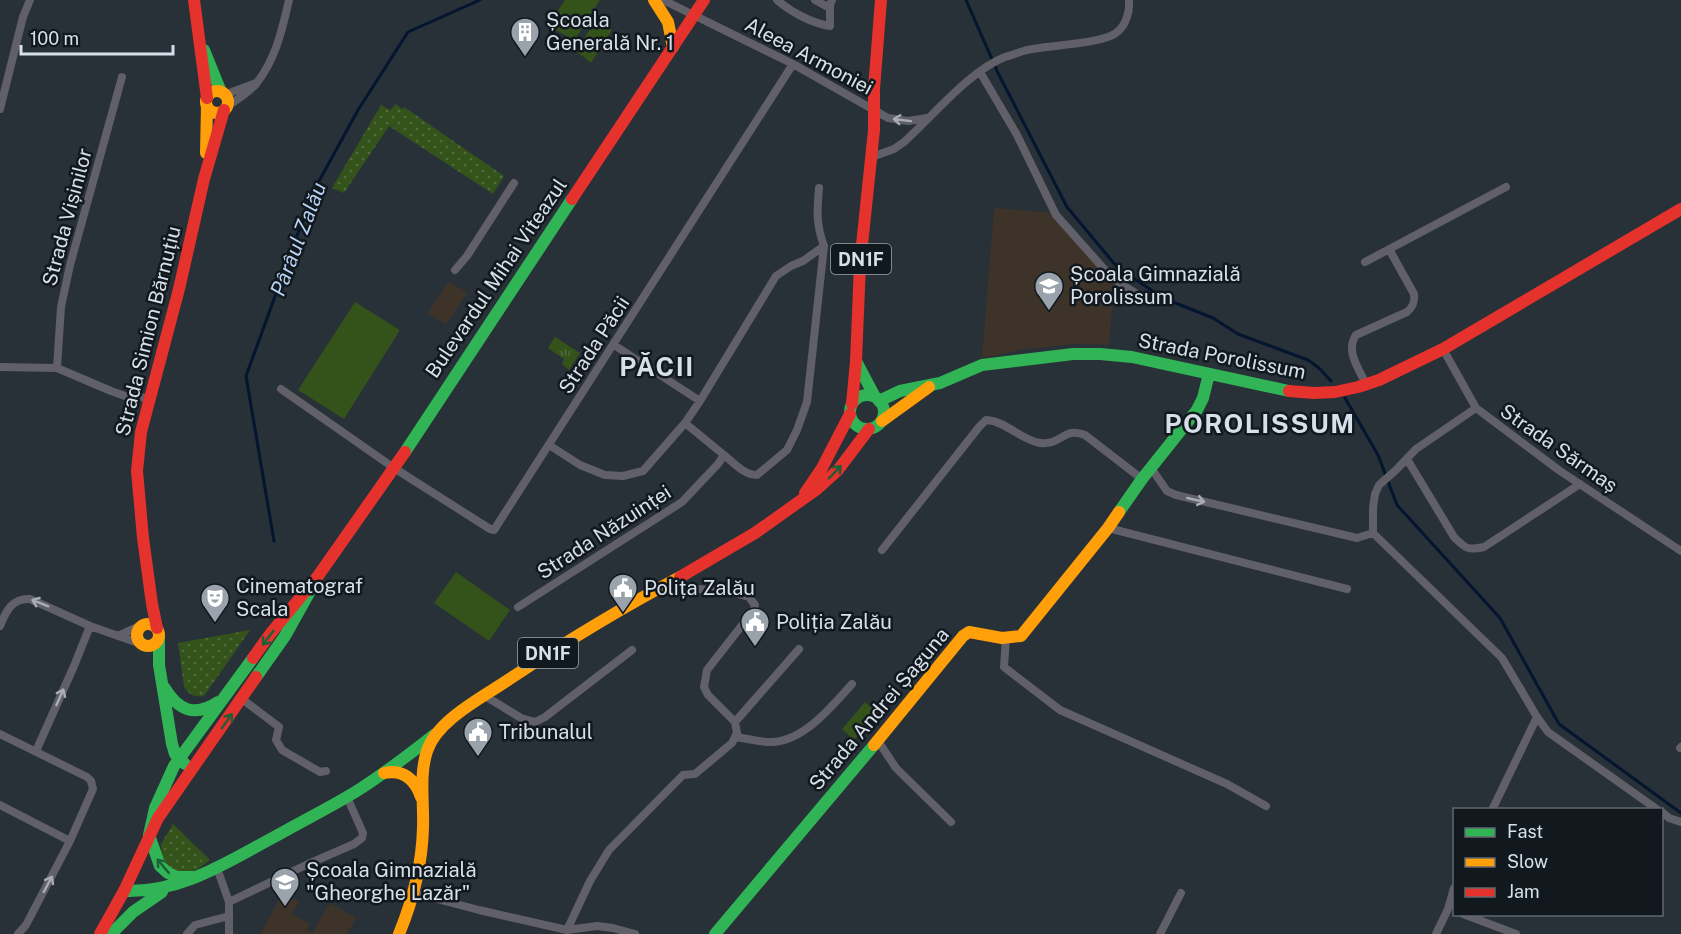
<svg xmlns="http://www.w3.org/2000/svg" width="1681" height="934" font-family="'Public Sans',sans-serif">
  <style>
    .education { fill: #3e3328 }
    .grass { fill: url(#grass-dots) }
    .park { fill: url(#park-tufts) }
    .pitch { fill: #33531b }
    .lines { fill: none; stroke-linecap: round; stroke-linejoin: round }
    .stream { stroke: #04152f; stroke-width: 3 }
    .street { stroke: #615f68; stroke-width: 8 }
    .fast { stroke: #30b455; stroke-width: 12 }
    .slow { stroke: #ff9f0a; stroke-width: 12 }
    .jam { stroke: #e5322d; stroke-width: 12 }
    .oneway { stroke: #a8acb5 }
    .oneway2 { stroke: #1f5e37 }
    .labels { text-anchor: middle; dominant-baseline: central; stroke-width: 5; stroke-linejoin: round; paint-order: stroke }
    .shield { fill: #11181e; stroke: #9ca4ac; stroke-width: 1.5 }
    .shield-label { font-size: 18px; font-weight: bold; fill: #d7e0e9 }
    .poi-label { font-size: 20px; fill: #d7e0e9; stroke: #11181e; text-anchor: start }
    .street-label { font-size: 20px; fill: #d7e0e9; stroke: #11181e }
    .water-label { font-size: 21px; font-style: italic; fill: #b9d3f5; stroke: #11181e }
    .district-label { font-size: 26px; font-weight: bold; letter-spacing: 1.5px; fill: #d7e0e9; stroke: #11181e }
  </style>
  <defs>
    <pattern id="grass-dots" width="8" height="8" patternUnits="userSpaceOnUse" patternTransform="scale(1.5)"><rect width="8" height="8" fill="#33531b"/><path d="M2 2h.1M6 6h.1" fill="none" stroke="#506b3c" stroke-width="1.8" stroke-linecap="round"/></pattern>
    <pattern id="park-tufts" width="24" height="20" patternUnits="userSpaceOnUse" patternTransform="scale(1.5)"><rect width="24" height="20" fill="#33531b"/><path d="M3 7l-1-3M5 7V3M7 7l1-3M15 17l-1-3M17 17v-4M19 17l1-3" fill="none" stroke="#506b3c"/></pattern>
  </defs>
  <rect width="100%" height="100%" fill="#283038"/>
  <path class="education" d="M 994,208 L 1053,213 L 1115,278 L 1109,345 L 1075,344 L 1026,349 L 982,358 Z
    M 449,281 L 467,293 L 446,325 L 428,313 Z
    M 283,893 L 299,902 L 292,914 L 310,924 L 307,930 L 312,933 L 330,903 L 356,918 L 347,934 L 260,934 Z"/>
  <path class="grass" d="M 396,104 L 402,109 L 404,107 L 504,176 L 493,194 L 389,126 L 344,193 L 332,188 L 381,105 L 390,110 Z
    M 250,630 L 204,696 C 194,697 188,695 184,686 L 178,643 Z
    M 173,824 L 210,860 L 197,870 L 181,874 L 162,862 L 161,844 Z"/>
  <path class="park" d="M 555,337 L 580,353 L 569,370 L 562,364 L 564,359 L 548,348 Z"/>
  <path class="pitch" d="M 565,0 L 600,0 L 574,41 L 548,25 Z
    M 596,20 L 612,30 L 591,63 L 576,51 Z
    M 355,302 L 400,330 L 344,419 L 298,390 Z
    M 456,572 L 510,610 L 489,641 L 434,603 Z
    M 865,702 L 878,713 L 854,740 L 842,729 Z"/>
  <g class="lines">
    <path class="stream" d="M 966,0 L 998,73 L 1067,207 L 1117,267 L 1163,298 L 1213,318 L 1238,334 L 1308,360 L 1319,368 L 1331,381
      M 1345,398 L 1378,455 L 1397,505 L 1500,618 L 1559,724 L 1681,813
      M 274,541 L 246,376 L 313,192 L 358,110 L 408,32 L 480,0"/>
    <path class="street" d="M 663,0 L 793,64 L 888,118 L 908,121 L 927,118
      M 777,0 C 791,12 811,23 830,26 L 830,5
      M 815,0 L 826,6 L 830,5 L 832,0
      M 980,72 L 1017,135 L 1056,215 L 1112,278 L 1148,301
      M 224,95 L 256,83
      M 226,107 C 237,100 248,93 256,84 C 276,59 282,30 289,0
      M 0,109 L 23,17 L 30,0
      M 872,157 L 894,149 L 904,142 C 933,116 969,71 1005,57 C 1012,55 1020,52 1027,50 C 1048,45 1101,44 1116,33 C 1126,26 1130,11 1129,0
      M 1365,262 L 1506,187
      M 455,270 L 467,256 L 514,183
      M 614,345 L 700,401
      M 1443,349 L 1476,408 L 1560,471 L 1681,551
      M 0,367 L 57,368 L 111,391 L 125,396 L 149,398
      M 57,368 L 61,307 L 70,265 L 122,77
      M 1366,384 C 1359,369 1345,351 1356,335 L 1407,312 C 1413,307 1415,302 1414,294 L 1389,249
      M 281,389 L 394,468 L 490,529 L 494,530 L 793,64
      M 1476,408 L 1416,449 L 1396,470 L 1379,485 L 1375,494 L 1373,508 L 1373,533 L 1502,658 L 1537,717 L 1548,732 L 1658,810
      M 549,445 L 580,465 L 605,475 L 623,476 L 643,471 L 685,423
      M 724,455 C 734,463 744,475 757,475 L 787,450 L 797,430 L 807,402 L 824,246 C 816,224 817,211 819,188
      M 1407,459 L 1454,537 C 1465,548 1468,551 1484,547 L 1580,484
      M 1151,468 L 1167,491 L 1176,495 L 1357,538 L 1373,533
      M 1108,528 L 1347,589
      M 882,550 L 979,427 L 986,420 C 1006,421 1021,440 1040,443 C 1061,446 1064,426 1085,435 L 1142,479
      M 518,607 L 682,502 L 718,464 L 724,455 L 685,423 L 700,401 L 776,276 L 791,266 L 803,261 L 824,246
      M 0,626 C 6,611 12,598 30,599 L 90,626 L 144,645
      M 118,636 L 142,625
      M 1006,638 L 1004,667 L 1060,710 L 1227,784 L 1266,806
      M 485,696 L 521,718 L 535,722 L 545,717 L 632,650
      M 242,699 L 279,727 L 276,740 L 282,750 L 320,772 L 326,771
      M 735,722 L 799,649
      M 0,734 L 87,777 L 91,781 L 93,789 L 70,841 L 26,925 L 18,934
      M 735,737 C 746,738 762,743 773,742 C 805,740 832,706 852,684
      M 878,741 L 896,768 L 951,822
      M 1680,748 L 1681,747
      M 36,751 L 74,666 L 90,626
      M 0,805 L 70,841
      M 1492,810 L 1537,717
      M 1662,812 L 1669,818 L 1681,822
      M 217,868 L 229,902 L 229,934
      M 414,893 L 479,910 L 567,930 L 597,926 L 613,928 L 635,934
      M 229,902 L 306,865 L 354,844 L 362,838 L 363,833 L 347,797
      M 1463,914 L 1516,934
      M 567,930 L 590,881 L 609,850 L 683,775 L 695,774 L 732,743 L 737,733 L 735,722 L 708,695 L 704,687 L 707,670 L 754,610 L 755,605 L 749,597 L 732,592 L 663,586
      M 187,934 L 195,925 L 229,916
      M 1160,934 L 1181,893
      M 1436,934 L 1448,909 L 1454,888"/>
    <path class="fast" d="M 204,50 L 221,92
      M 856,361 L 875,397
      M850 412a17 17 0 1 1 34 0a17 17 0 1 1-34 0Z
      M 879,401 L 900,391 L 940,383 L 982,365 L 1073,354 L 1100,354 L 1132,357 L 1289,391
      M 405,452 L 572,199
      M 1119,512 L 1142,479 L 1197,410 L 1203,398 L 1209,374
      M 159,638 L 159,665 L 172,744 L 175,754 L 185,764
      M 256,677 L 285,636 L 309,593
      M 164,687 C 178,710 194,718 218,702
      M 193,877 L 177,877 L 168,873 L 160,866 L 149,835 L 155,808 L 174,766 L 253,658
      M 124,891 C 182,893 227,862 276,836 C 304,820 333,806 360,789 C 386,772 410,754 434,735
      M 111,934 L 133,912 L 162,892
      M 715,934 L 874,745"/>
    <path class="slow" d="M 654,0 L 668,22 L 673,47
      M206 102a11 11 0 1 1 22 0a11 11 0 1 1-22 0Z
      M 206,153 L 207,106
      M 882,421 L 929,387
      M137 635a11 11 0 1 1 22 0a11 11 0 1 1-22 0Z
      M 874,745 L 963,636 L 969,632 L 1002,638 L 1021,636 L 1108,528 L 1119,512
      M 384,773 C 403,769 415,779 421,797
      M 399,934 C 413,900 422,865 423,828 C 424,803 419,775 427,751 C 437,720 483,697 508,680 C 564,643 621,608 680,577"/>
    <path class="jam" d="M 194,0 L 207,98
      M 572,199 L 704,0
      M 1289,391 L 1314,393 L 1335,392 L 1358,387 L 1379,380 L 1443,349 L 1681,209
      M 852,404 L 856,361 L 860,264 L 874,130 L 874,89 L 881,0
      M 805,493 L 822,468 L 850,414
      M 680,577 L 755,533 L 817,489 L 838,470 L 869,429
      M 157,628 L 152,604 L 143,538 L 137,471 L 141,432 L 179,289 L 204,179 L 224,110
      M 253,658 L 271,633 L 318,576 L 405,452
      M 100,934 L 124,891 L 158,818 L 256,677"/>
  </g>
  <defs><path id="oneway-shaft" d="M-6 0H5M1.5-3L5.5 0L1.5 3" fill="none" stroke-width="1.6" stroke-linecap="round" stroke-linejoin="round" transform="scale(1.5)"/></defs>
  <g class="oneway">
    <use href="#oneway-shaft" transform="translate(902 120) rotate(-173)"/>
    <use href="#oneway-shaft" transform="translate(1196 500) rotate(13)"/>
    <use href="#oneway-shaft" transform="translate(40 603) rotate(-158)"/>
    <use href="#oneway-shaft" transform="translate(60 697) rotate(-66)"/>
    <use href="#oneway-shaft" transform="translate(48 884) rotate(-62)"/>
  </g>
  <g class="oneway2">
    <use href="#oneway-shaft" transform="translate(835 472) rotate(-46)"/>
    <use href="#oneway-shaft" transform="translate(268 638) rotate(127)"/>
    <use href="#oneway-shaft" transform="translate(227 721) rotate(-55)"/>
    <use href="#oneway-shaft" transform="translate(163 866) rotate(-130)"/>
  </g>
  <defs>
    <g id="building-pin" transform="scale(1.5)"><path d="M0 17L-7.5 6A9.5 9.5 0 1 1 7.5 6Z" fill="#9aa2ab" stroke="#11181e"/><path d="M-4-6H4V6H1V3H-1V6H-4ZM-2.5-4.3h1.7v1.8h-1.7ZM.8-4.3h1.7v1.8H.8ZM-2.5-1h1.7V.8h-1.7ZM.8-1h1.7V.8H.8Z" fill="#fff"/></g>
    <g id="school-pin" transform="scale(1.5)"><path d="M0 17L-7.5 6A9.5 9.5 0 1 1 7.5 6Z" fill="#9aa2ab" stroke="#11181e"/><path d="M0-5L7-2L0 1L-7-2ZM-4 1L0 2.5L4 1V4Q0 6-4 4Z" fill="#fff"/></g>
    <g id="civic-pin" transform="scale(1.5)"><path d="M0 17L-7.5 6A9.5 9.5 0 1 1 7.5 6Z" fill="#9aa2ab" stroke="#11181e"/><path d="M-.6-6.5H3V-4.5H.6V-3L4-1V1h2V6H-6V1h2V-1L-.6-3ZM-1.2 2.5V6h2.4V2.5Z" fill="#fff"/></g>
    <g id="theatre-pin" transform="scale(1.5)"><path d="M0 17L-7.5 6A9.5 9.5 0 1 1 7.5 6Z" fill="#9aa2ab" stroke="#11181e"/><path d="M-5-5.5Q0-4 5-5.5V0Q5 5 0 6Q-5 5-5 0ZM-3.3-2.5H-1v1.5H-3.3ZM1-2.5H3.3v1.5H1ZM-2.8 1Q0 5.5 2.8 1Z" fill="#fff"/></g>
  </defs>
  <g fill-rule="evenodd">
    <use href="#building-pin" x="525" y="32"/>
    <use href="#school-pin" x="1049" y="286"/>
    <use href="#civic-pin" x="623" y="588"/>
    <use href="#theatre-pin" x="215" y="598"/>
    <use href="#civic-pin" x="755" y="622"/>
    <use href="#civic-pin" x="478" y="732"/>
    <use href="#school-pin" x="285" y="882"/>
  </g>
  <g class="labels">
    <g class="shield">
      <rect x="831" y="244" width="60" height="30" rx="4.5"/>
      <rect x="518" y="638" width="60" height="30" rx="4.5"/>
    </g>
    <g class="shield-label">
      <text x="861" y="259">DN1F</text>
      <text x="548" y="653">DN1F</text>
    </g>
    <g class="poi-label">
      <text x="546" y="20">Școala<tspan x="546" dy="23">Generală Nr. 1</tspan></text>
      <text x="1070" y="274">Școala Gimnazială<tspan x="1070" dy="23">Porolissum</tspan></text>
      <text x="236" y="586">Cinematograf<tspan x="236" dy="23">Scala</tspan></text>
      <text x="644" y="588">Polița Zalău</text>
      <text x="776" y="622">Poliția Zalău</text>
      <text x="499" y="732">Tribunalul</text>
      <text x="306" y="870">Școala Gimnazială<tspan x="306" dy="23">"Gheorghe Lazăr"</tspan></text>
    </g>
    <g class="street-label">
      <text transform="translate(809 56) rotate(28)">Aleea Armoniei</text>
      <text transform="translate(67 217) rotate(-75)">Strada Vișinilor</text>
      <text transform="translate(496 278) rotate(-56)">Bulevardul Mihai Viteazul</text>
      <text transform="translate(148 331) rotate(-76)">Strada Simion Bărnuțiu</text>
      <text transform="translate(594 345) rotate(-57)">Strada Păcii</text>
      <text transform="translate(1222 356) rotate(11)">Strada Porolissum</text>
      <text transform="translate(1559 448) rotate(35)">Strada Sărmaș</text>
      <text transform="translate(604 532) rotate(-33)">Strada Năzuinței</text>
      <text transform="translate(879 709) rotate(-50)">Strada Andrei Șaguna</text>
    </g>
    <g class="water-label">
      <text transform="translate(298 239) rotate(-69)">Pârâul Zalău</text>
    </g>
    <g class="district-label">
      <text x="657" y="366">PĂCII</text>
      <text x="1260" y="423">POROLISSUM</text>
    </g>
  </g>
  <rect x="1453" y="808" width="210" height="108" fill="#11181e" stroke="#60686f" stroke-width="1.5"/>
  <rect x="1465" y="828" width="30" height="9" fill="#30b455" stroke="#60686f" stroke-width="1.5"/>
  <text x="1507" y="838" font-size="18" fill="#d7e0e9">Fast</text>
  <rect x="1465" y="858" width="30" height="9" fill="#ff9f0a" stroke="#60686f" stroke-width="1.5"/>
  <text x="1507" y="868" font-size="18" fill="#d7e0e9">Slow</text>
  <rect x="1465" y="888" width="30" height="9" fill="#e5322d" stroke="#60686f" stroke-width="1.5"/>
  <text x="1507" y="898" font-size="18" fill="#d7e0e9">Jam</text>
  <path d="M21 45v9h152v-9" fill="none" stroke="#d7e0e9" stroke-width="3"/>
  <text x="30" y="45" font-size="18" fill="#d7e0e9" stroke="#11181e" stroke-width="4.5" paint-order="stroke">100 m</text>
</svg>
